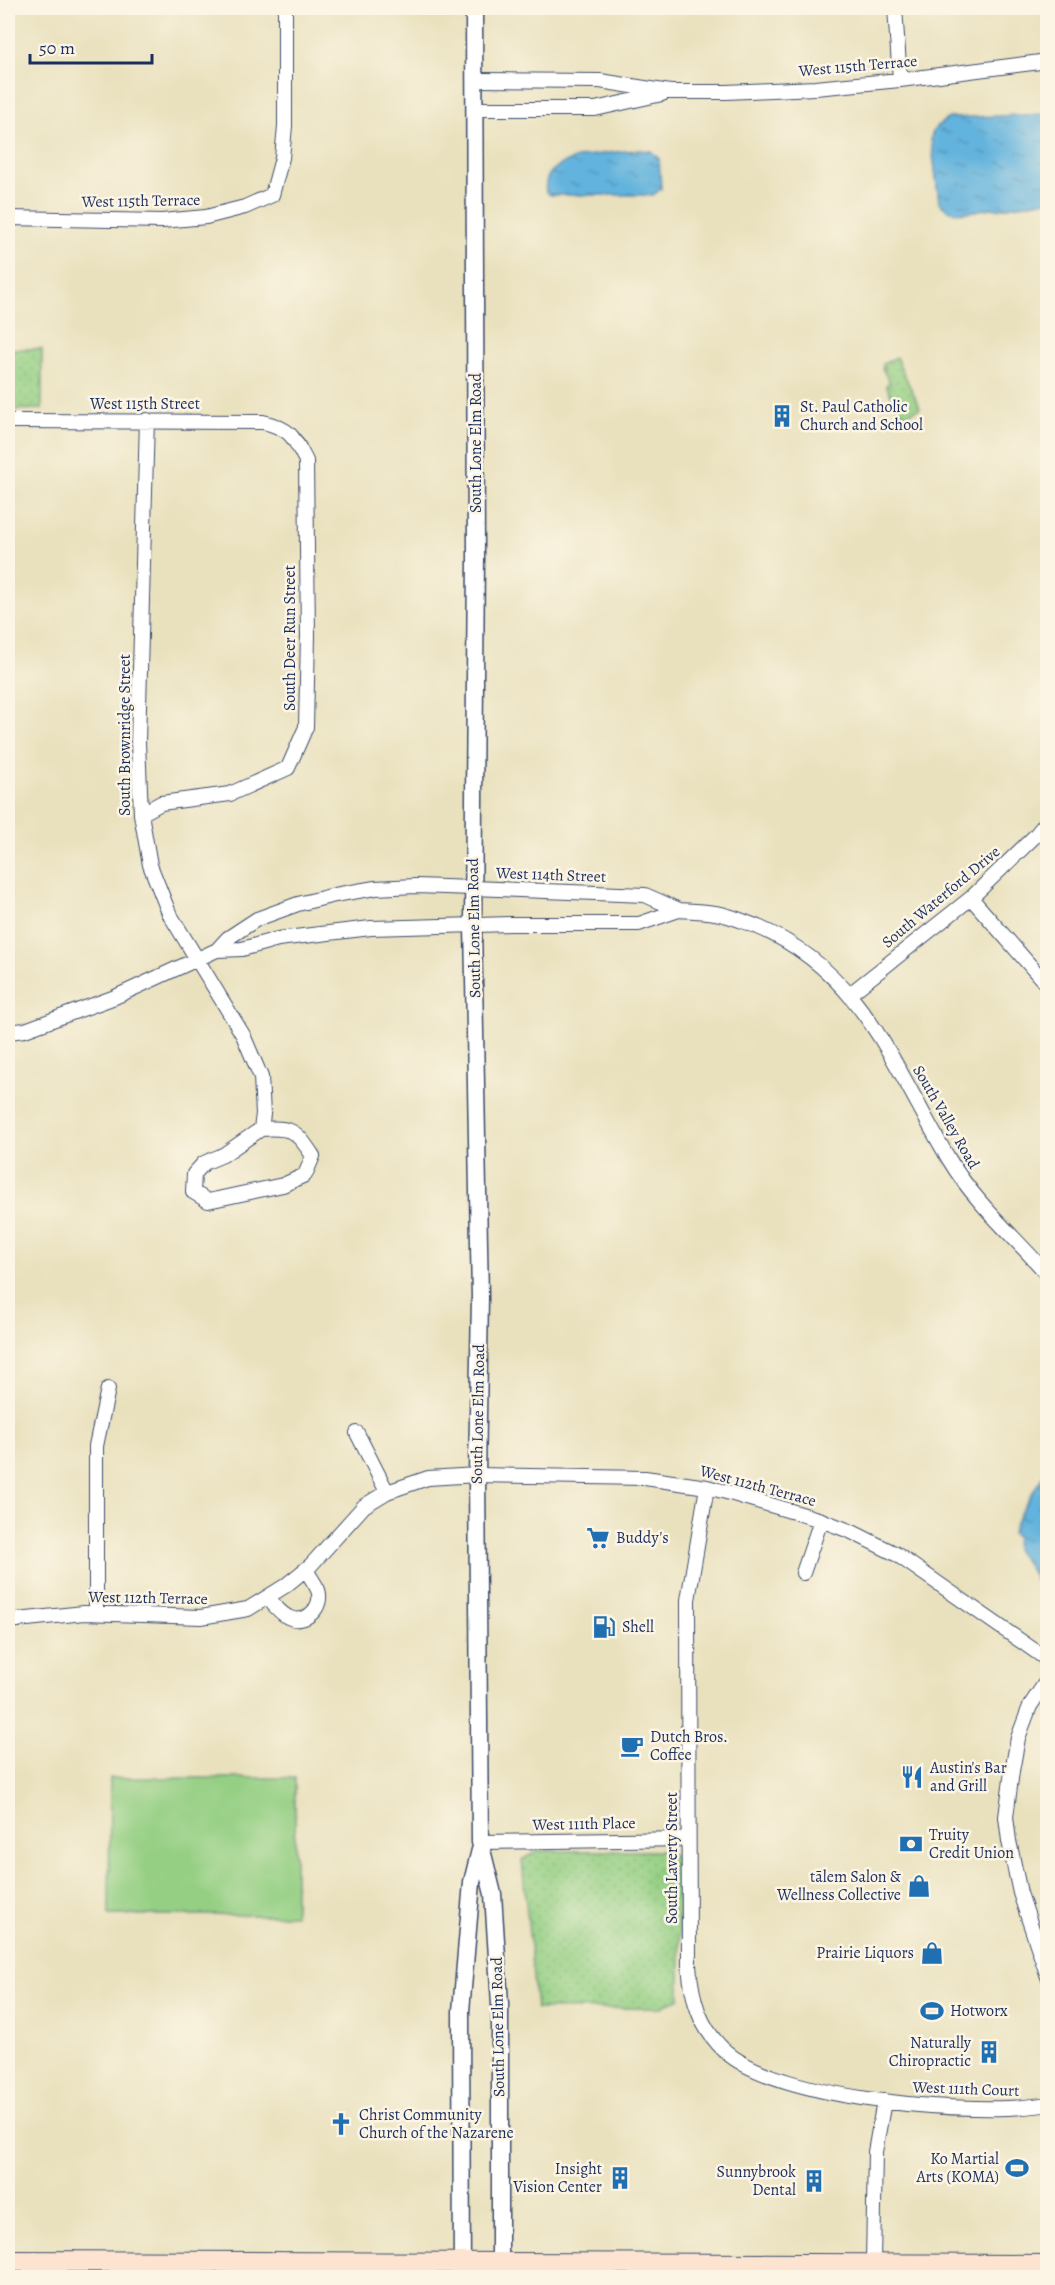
<svg xmlns="http://www.w3.org/2000/svg" width="1055" height="2285" font-family="Alegreya,serif">
  <style>
    .grass { fill: url(#grass-dots); stroke: #587f70; stroke-width: 1.5 }
    .garden { fill: #94cf83; stroke: #587f70; stroke-width: 1.5 }
    .water { fill: url(#water-ripples); stroke: #3e719e; stroke-width: 1.5 }
    .lines { fill: none; stroke-linecap: round; stroke-linejoin: round }
    .minor-casing { stroke: #3a4a6c; stroke-width: 16 }
    .tertiary-casing { stroke: #3a4a6c; stroke-width: 19 }
    .secondary-casing { stroke: #3a4a6c; stroke-width: 22 }
    .minor { stroke: #fff; stroke-width: 14 }
    .tertiary { stroke: #fff; stroke-width: 16 }
    .secondary { stroke: #fde4d1; stroke-width: 20 }
    .labels { text-anchor: middle; dominant-baseline: central; stroke-width: 5; stroke-linejoin: round; paint-order: stroke }
    .street-label { font-size: 16px; fill: #1b2f5e; stroke: #fcf5e5 }
    .poi-label { font-size: 16px; fill: #1b2f5e; stroke: #fcf5e5; text-anchor: start }
  </style>
  <defs>
    <pattern id="grass-dots" width="8" height="8" patternUnits="userSpaceOnUse" patternTransform="scale(1.5)"><rect width="8" height="8" fill="#94cf83"/><path d="M2 2h.1M6 6h.1" fill="none" stroke="#7fb274" stroke-width="1.8" stroke-linecap="round"/></pattern>
    <pattern id="water-ripples" width="26" height="14" patternUnits="userSpaceOnUse" patternTransform="scale(1.5)"><rect width="26" height="14" fill="#62b3dd"/><path d="M2 4q2-2 4 0t4 0M15 11q2-2 4 0t4 0" fill="none" stroke="#5092b6"/></pattern>
  </defs>
  <rect width="100%" height="100%" fill="#fcf5e5"/>
  <filter id="ink" filterUnits="userSpaceOnUse"><feTurbulence type="fractalNoise" baseFrequency=".0167" numOctaves="2"/><feDisplacementMap in="SourceGraphic" scale="12" xChannelSelector="R" yChannelSelector="G"/><feConvolveMatrix kernelMatrix="1 2 1 2 8 2 1 2 1" color-interpolation-filters="sRGB"/></filter>
  <filter id="wash" filterUnits="userSpaceOnUse"><feTurbulence type="fractalNoise" baseFrequency=".008" numOctaves="4" result="noise"/><feDisplacementMap in="SourceGraphic" scale="24" xChannelSelector="R" yChannelSelector="G"/><feGaussianBlur stdDeviation="1.35" result="paint"/><feColorMatrix in="noise" values="0 0 0 0 0 0 0 0 0 0 0 0 0 0 0 0 0 1.4 0 .05"/><feComposite in="paint" operator="in"/></filter>
  <g filter="url(#wash)">
    <rect width="100%" height="100%" fill="#e9e1bd"/>
    <path class="grass" d="M 8,349 L 42,349 L 42,409 L 8,410 Z
      M 896,357 L 920,408 L 904,416 L 903,412 L 900,413 L 886,385 L 890,383 L 882,368 L 884,367 L 883,364 Z
      M 537,1851 L 667,1851 L 679,1860 L 680,1998 L 659,2008 L 536,2009 L 522,1860 Z"/>
    <path class="garden" d="M 110,1778 L 295,1778 L 295,1915 L 109,1915 Z"/>
    <path class="water" d="M 1047,114 L 1047,200 L 997,209 L 991,208 C 972,211 952,219 939,202 L 931,138 C 933,128 941,123 949,118 Z
      M 637,150 L 651,151 L 659,159 L 661,189 L 653,195 L 550,195 L 546,192 C 539,153 612,153 637,150 Z
      M 1047,1469 L 1047,1576 L 1043,1581 L 1036,1581 L 1029,1567 L 1015,1549 L 1016,1536 L 1012,1533 L 1019,1515 Z"/>
  </g>
  <g filter="url(#ink)">
    <g class="lines">
      <g class="minor-casing">
        <path id="minor" d="M 895,8 L 900,80
          M 475,80 L 600,81 L 670,92 L 726,92 L 815,88 L 900,80 L 1048,61
          M 475,109 L 595,109 L 662,94
          M 8,218 L 162,221 L 206,217 L 245,207 L 272,195 L 282,158 L 285,126 L 285,8
          M 147,420 L 138,742 L 141,814 L 150,865 L 169,913 L 243,1035 L 261,1077 L 263,1114 L 261,1129 L 223,1155 L 204,1163 L 194,1174 L 193,1192 L 208,1201 L 283,1185 L 305,1175 L 313,1156 C 296,1130 292,1127 261,1129
          M 8,421 L 263,422 C 291,429 293,436 306,461 L 308,635 L 306,727 L 288,768 L 230,794 L 161,803 L 141,814
          M 971,898 L 1048,986
          M 679,910 C 691,911 703,911 715,913 C 730,915 745,922 758,927 C 864,972 895,1070 950,1161 C 976,1204 1015,1237 1048,1275
          M 850,994 L 971,898 L 1035,836 L 1048,820
          M 8,1032 L 25,1030 L 115,997 L 217,950 L 242,949 L 278,939 L 371,928 L 511,924 L 639,924 L 679,910 L 645,895 L 473,888 L 416,886 L 375,888 L 335,895 L 298,904 L 257,919 L 228,938 L 217,950
          M 357,1433 L 387,1492
          M 707,1487 L 688,1600 L 689,1966 C 692,1999 699,2027 725,2051 C 778,2100 978,2117 1048,2104
          M 803,1573 L 821,1520
          M 268,1598 C 274,1605 280,1613 288,1617 C 305,1626 324,1607 318,1590 C 315,1583 309,1576 306,1569
          M 96,1613 L 96,1446 L 108,1389
          M 8,1621 L 84,1613 L 201,1617 L 248,1609 L 285,1586 L 311,1565 L 364,1506 L 387,1492 L 428,1478 L 477,1475 L 645,1478 L 707,1487 L 730,1493 L 821,1520 L 852,1532 L 896,1554 L 1048,1660
          M 1048,1679 L 1030,1706 L 1018,1738 L 1012,1771 L 1006,1817 L 1009,1841 L 1020,1893 L 1048,1977
          M 480,1842 L 688,1839
          M 873,2263 L 875,2152 L 884,2101"/>
      </g>
      <g class="tertiary-casing">
        <path id="tertiary" d="M 474,8 L 476,557 L 473,925 L 480,1298 L 477,1475 L 480,1842 L 493,1894 L 500,2004 L 500,2278
          M 462,2278 L 461,2011 L 472,1882 L 480,1850"/>
      </g>
      <g class="secondary-casing">
        <path id="secondary" d="M 8,2261 L 1048,2265"/>
      </g>
      <use href="#minor" class="minor"/>
      <use href="#tertiary" class="tertiary"/>
      <use href="#secondary" class="secondary"/>
    </g>
  </g>
  <defs>
    <g id="building-bare" transform="scale(1.8)"><path d="M-4-6H4V6H1V3H-1V6H-4ZM-2.5-4.3h1.7v1.8h-1.7ZM.8-4.3h1.7v1.8H.8ZM-2.5-1h1.7V.8h-1.7ZM.8-1h1.7V.8H.8Z" fill="#1f6fb2" stroke="#fcf5e5" stroke-width="2.5" paint-order="stroke"/></g>
    <g id="supermarket-bare" transform="scale(1.8)"><path d="M-6-5.5h2.5l.6 2H6L4.5 2H-2.5L-4.4-4H-6ZM-1.5 3.2a1.3 1.3 0 1 0 .1 0ZM3 3.2a1.3 1.3 0 1 0 .1 0Z" fill="#1f6fb2" stroke="#fcf5e5" stroke-width="2.5" paint-order="stroke"/></g>
    <g id="fuel-bare" transform="scale(1.8)"><path d="M-5.5-6h7V0h2V4h1.3V-2.5L3-4.5l.8-.8L6-3V5H2.5V1h-1V6h-7ZM-4.2-4.7v3.2H.2V-4.7Z" fill="#1f6fb2" stroke="#fcf5e5" stroke-width="2.5" paint-order="stroke"/></g>
    <g id="cafe-bare" transform="scale(1.8)"><path d="M-5.5-4.5H6V0H3Q3 3.5 0 3.5H-2.5Q-5.5 3.5-5.5 0ZM3-3.2v2h1.7v-2ZM-6 4.5H4V6H-6Z" fill="#1f6fb2" stroke="#fcf5e5" stroke-width="2.5" paint-order="stroke"/></g>
    <g id="restaurant-bare" transform="scale(1.8)"><path d="M-5-6h1v4h1v-4h1v4h1v-4h1v5L-1.5 .5V6h-2V.5L-5-1ZM5-6V6H3V1.5H1.5Q1.5-4 5-6Z" fill="#1f6fb2" stroke="#fcf5e5" stroke-width="2.5" paint-order="stroke"/></g>
    <g id="bank-bare" transform="scale(1.8)"><path d="M-6-4H6V4H-6ZM0-2.3a2.3 2.3 0 1 0 0 4.6a2.3 2.3 0 1 0 0-4.6Z" fill="#1f6fb2" stroke="#fcf5e5" stroke-width="2.5" paint-order="stroke"/></g>
    <g id="shop-bare" transform="scale(1.8)"><path d="M-5-2.5h2.3a2.7 3.5 0 0 1 5.4 0H5L5.5 6h-11ZM-1.5-2.5h3a1.5 2.3 0 0 0-3 0Z" fill="#1f6fb2" stroke="#fcf5e5" stroke-width="2.5" paint-order="stroke"/></g>
    <g id="stadium-bare" transform="scale(1.8)"><path d="M0-5a6.5 5 0 1 0 0 10a6.5 5 0 1 0 0-10ZM-3.5-1.8h7v3.6h-7Z" fill="#1f6fb2" stroke="#fcf5e5" stroke-width="2.5" paint-order="stroke"/></g>
    <g id="church-bare" transform="scale(1.8)"><path d="M-1.2-6h2.4v3.5h3.3v2.4h-3.3V6h-2.4V-.1h-3.3v-2.4h3.3Z" fill="#1f6fb2" stroke="#fcf5e5" stroke-width="2.5" paint-order="stroke"/></g>
  </defs>
  <g fill-rule="evenodd">
    <use href="#building-bare" x="782" y="416"/>
    <use href="#supermarket-bare" x="598" y="1538"/>
    <use href="#fuel-bare" x="604" y="1627"/>
    <use href="#cafe-bare" x="632" y="1746"/>
    <use href="#restaurant-bare" x="912" y="1777"/>
    <use href="#bank-bare" x="911" y="1844"/>
    <use href="#shop-bare" x="919" y="1886"/>
    <use href="#shop-bare" x="932" y="1953"/>
    <use href="#stadium-bare" x="932" y="2011"/>
    <use href="#building-bare" x="989" y="2052"/>
    <use href="#church-bare" x="341" y="2124"/>
    <use href="#stadium-bare" x="1017" y="2168"/>
    <use href="#building-bare" x="620" y="2178"/>
    <use href="#building-bare" x="814" y="2181"/>
  </g>
  <g class="labels">
    <g class="street-label">
      <text transform="translate(858 66) rotate(-5)">West 115th Terrace</text>
      <text transform="translate(141 201) rotate(-1)">West 115th Terrace</text>
      <text x="145" y="404">West 115th Street</text>
      <text transform="translate(476 443) rotate(-90)">South Lone Elm Road</text>
      <text transform="translate(290 638) rotate(-90)">South Deer Run Street</text>
      <text transform="translate(125 735) rotate(-90)">South Brownridge Street</text>
      <text transform="translate(551 875) rotate(2)">West 114th Street</text>
      <text transform="translate(941 897) rotate(-40)">South Waterford Drive</text>
      <text transform="translate(474 928) rotate(-91)">South Lone Elm Road</text>
      <text transform="translate(946 1117) rotate(60)">South Valley Road</text>
      <text transform="translate(478 1414) rotate(-89)">South Lone Elm Road</text>
      <text transform="translate(758 1486) rotate(15)">West 112th Terrace</text>
      <text transform="translate(148 1598) rotate(1)">West 112th Terrace</text>
      <text transform="translate(584 1824) rotate(-1)">West 111th Place</text>
      <text transform="translate(672 1858) rotate(-90)">South Laverty Street</text>
      <text transform="translate(498 2027) rotate(-91)">South Lone Elm Road</text>
      <text transform="translate(966 2089) rotate(2)">West 111th Court</text>
    </g>
    <g class="poi-label">
      <text x="800" y="407">St. Paul Catholic<tspan x="800" dy="18">Church and School</tspan></text>
      <text x="616" y="1538">Buddy's</text>
      <text x="622" y="1627">Shell</text>
      <text x="650" y="1737">Dutch Bros.<tspan x="650" dy="18">Coffee</tspan></text>
      <text x="930" y="1768">Austin's Bar<tspan x="930" dy="18">and Grill</tspan></text>
      <text x="929" y="1835">Truity<tspan x="929" dy="18">Credit Union</tspan></text>
      <text x="901" y="1877" text-anchor="end">tālem Salon &amp;<tspan x="901" dy="18">Wellness Collective</tspan></text>
      <text x="914" y="1953" text-anchor="end">Prairie Liquors</text>
      <text x="950" y="2011">Hotworx</text>
      <text x="971" y="2043" text-anchor="end">Naturally<tspan x="971" dy="18">Chiropractic</tspan></text>
      <text x="359" y="2115">Christ Community<tspan x="359" dy="18">Church of the Nazarene</tspan></text>
      <text x="999" y="2159" text-anchor="end">Ko Martial<tspan x="999" dy="18">Arts (KOMA)</tspan></text>
      <text x="602" y="2169" text-anchor="end">Insight<tspan x="602" dy="18">Vision Center</tspan></text>
      <text x="796" y="2172" text-anchor="end">Sunnybrook<tspan x="796" dy="18">Dental</tspan></text>
    </g>
  </g>
  <rect width="1055" height="2285" fill="none" stroke="#fcf5e5" stroke-width="30"/>
  <path d="M30 54v9h122v-9" fill="none" stroke="#1b2f5e" stroke-width="3"/>
  <text x="39" y="54" font-size="18" fill="#1b2f5e" stroke="#fcf5e5" stroke-width="4.5" paint-order="stroke">50 m</text>
</svg>
